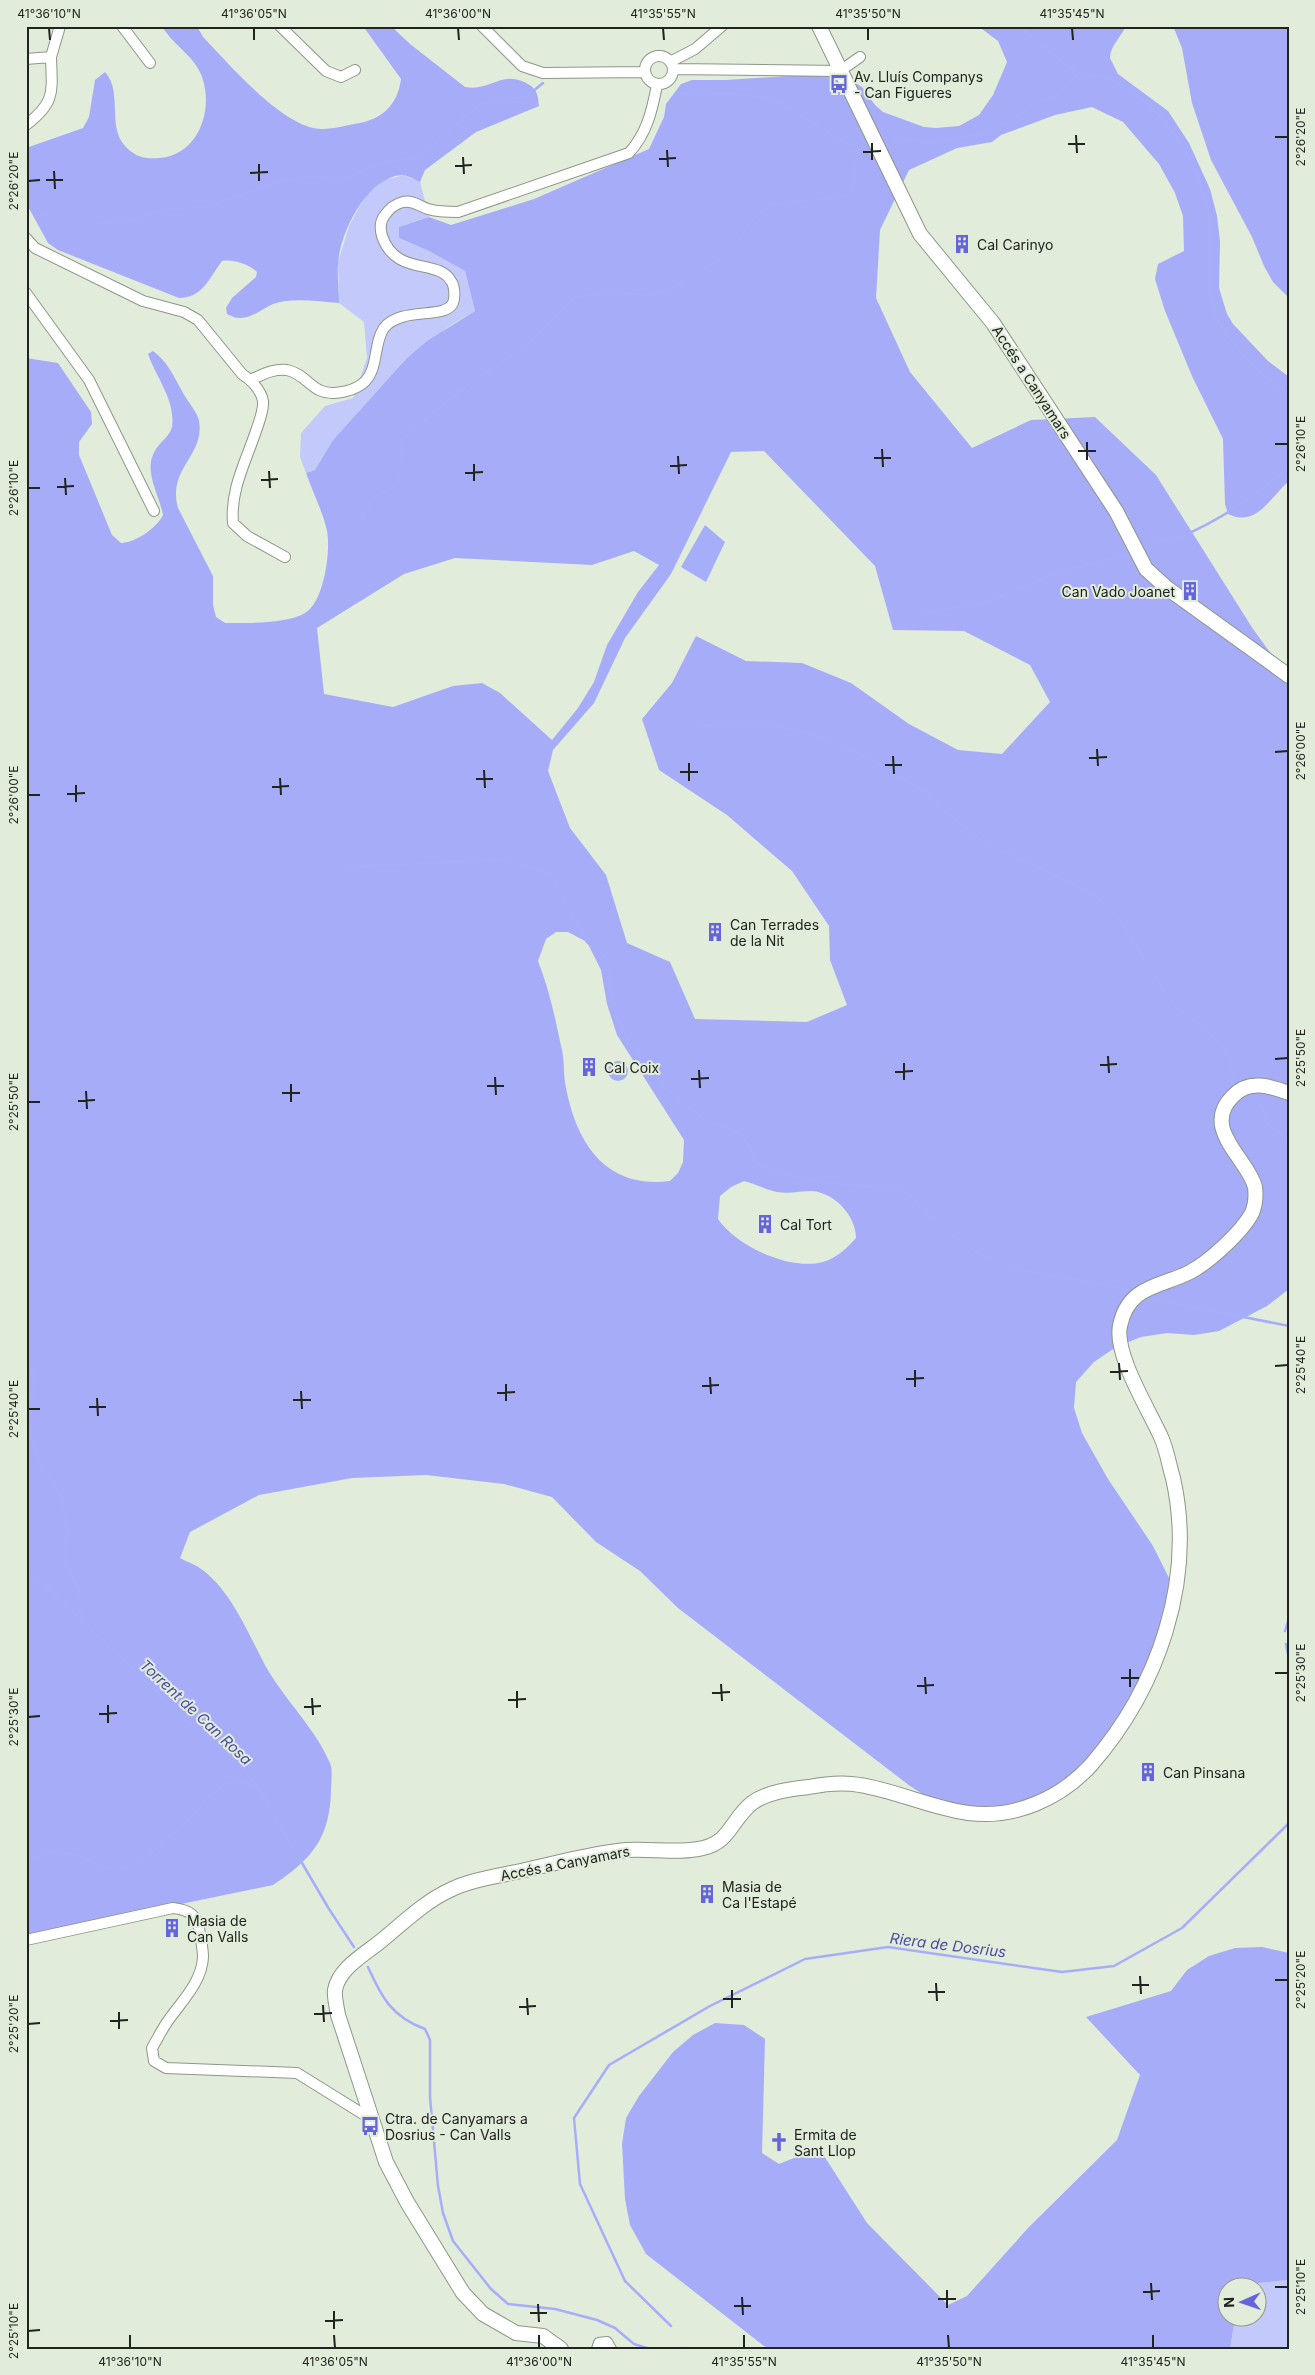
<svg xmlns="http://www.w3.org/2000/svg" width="1315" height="2375" font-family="Inter,sans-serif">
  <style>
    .green { fill: #c3c9fb }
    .forest { fill: #a6acf7; fill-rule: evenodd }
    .water { fill: #a7aef9 }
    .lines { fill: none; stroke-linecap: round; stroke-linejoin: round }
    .stream { stroke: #a7aef9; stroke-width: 2.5 }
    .street-casing { stroke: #8d9788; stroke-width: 12 }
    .secondary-casing { stroke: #8d9788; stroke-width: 16 }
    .street { stroke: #fff; stroke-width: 10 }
    .secondary { stroke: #fff; stroke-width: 14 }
    .ticks { fill: none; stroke: #20241e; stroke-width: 2 }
    .labels { text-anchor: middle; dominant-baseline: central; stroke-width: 4; stroke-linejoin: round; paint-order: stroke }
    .poi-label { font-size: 14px; fill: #20241e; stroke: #e1ecdb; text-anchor: start }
    .street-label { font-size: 14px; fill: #20241e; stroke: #e1ecdb }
    .water-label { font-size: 15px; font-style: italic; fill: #4b4ba2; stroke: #e1ecdb }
    .neatline { fill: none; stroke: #20241e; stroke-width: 2 }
    .ticks-label { font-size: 12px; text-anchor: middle; fill: #20241e }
  </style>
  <rect width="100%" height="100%" fill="#e1ecdb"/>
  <path class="green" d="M 404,175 L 420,182 L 429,217 L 399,227 L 399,238 L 429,251 L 465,271 L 475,311 L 451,325 L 406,359 L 333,440 L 315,470 L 306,473 L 300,457 L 301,433 L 325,406 L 353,398 L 367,358 L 364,322 L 339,303 L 338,262 L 349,226 L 365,196 L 384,180 Z
    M 1289,2280 L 1289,2349 L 1230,2349 L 1235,2318 L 1258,2318 L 1258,2288 L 1246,2287 L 1248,2284 Z"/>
  <path class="forest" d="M 162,26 L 197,26 L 203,37 C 229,64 284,129 322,129 C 334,129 348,125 360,123 C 385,118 398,102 401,79 L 363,26 L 391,26 L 410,44 L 465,87 C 490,92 501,70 526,83 C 537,88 538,95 539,106 L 476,132 L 425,170 L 420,182 C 415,180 408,175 402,175 C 367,177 340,232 338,264 C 337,276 339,290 339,303 C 319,302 293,297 273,304 C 257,311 246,325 227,314 L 226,308 L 232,298 L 256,277 L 257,272 C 249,264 233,259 222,261 C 209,278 203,298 179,298 L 58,250 L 48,243 L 26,203 L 26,148 L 83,128 L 89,117 L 95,80 L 105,72 C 124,93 105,129 128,149 C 138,158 147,159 160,158 C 197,155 213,113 203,80 C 197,57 173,46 162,26 Z
    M 978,26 L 1126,26 C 1121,37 1110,46 1110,58 L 1118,74 L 1168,111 L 1189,143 L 1210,189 L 1217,216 L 1220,242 L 1219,288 L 1227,314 L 1233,324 L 1268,361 L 1289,377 L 1289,481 C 1270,497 1257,528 1228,514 L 1225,504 L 1223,439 L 1192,376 L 1165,311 L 1155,279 L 1158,264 L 1184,251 L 1183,216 L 1175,193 L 1159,164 L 1123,122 L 1092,107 L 1055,115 L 1001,135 L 992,142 L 957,148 L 909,170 L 880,230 L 876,298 L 910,372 L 972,448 L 1031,420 L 1095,417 L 1156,475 L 1253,629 L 1269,651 L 1289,672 L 1289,1289 L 1267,1306 L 1219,1331 L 1194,1335 L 1167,1333 L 1141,1337 L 1116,1347 L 1094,1362 L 1076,1382 L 1074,1408 L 1082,1433 L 1108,1479 L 1153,1546 L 1176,1592 L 1166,1645 L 1079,1778 L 1010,1814 L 932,1800 L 910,1786 L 678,1608 L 640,1571 L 596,1542 L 552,1497 L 504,1484 L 426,1475 L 352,1478 L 259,1495 L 190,1532 L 180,1558 C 187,1562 197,1565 204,1571 C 235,1596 250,1639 269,1672 C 288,1703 316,1730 330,1763 C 333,1771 331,1782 331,1790 C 330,1838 312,1859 273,1885 L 26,1936 L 26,358 L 58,363 L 91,412 L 92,424 L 79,442 L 79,455 L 112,535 L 121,543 C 135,543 157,528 163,515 C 159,493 142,470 156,449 C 161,441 170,436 172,427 C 176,401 156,377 148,354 L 153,351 C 167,361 174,377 182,391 C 186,400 197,411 199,421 C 205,456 167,468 178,508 L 213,576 L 213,605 L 216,617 L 225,623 C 247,623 286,624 305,613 C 324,602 331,551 327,531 C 323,512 312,491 306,473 L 315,470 L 333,440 L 406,359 L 427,341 L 475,311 L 465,271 L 429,251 L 399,238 L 399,227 L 429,217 L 451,225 L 534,199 L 649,149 L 664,117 L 666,104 L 681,84 L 692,80 L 726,80 L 802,75 L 843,76 L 862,87 L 875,105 L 883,112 L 924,127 L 936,128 L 959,126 L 979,115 L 993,95 L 1007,62 L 998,41 ZM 764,451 L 875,566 L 893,630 L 964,631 L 1030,665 L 1050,702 L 1002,754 L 958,750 L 909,724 L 851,683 L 802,663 L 746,661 L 696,636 L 672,683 L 642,719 L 659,770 L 727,815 L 792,871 L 829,926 L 830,960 L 847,1005 L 807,1022 L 695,1019 L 670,962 L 627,943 L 606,875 L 570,828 L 548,771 L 553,750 L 594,703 L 625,638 L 671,574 L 731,452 ZM 634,551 L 659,565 L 638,592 L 607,645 L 594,682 L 578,708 L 552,740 L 500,693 L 482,683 L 453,686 L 393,707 L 324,694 L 317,628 L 404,574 L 455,558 L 592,565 ZM 556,932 L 568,932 L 587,942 L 601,970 L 607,1004 L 617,1035 L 684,1140 L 683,1162 L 678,1173 L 670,1181 C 606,1189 577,1144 566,1088 C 563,1074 565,1060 561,1046 C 555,1017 549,989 538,961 L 546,939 ZM 744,1181 C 756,1184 766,1190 777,1192 C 789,1194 801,1191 812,1191 C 835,1193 856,1216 856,1238 C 847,1248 837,1258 823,1262 C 790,1271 736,1246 718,1219 L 720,1196 L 731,1187 Z
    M 1173,26 L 1289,26 L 1289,298 L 1273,282 L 1264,266 L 1252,237 L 1211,160 L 1192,103 L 1182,48 Z
    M 1262,1947 L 1289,1953 L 1289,2280 L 1248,2284 L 1246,2287 L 1228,2288 L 1228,2318 L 1235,2318 L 1230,2349 L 770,2349 L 764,2346 L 646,2254 L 630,2225 L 625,2199 L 622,2144 L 626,2118 L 639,2096 L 673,2052 L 693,2035 L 715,2023 L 744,2025 L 765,2039 L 762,2153 L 779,2164 L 819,2148 L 867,2223 L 948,2305 L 967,2296 L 1028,2228 L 1117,2140 L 1140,2075 L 1086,2017 L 1171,1991 L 1187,1970 L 1209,1956 L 1235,1948 Z"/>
  <path class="water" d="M 705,525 L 725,542 L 706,582 L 681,567 Z
    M608 1071a10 10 0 1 1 20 0a10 10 0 1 1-20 0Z"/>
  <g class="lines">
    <path class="stream" d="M 1019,26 C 1032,36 1068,69 1079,73 C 1087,76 1097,75 1105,78 C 1139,88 1164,119 1183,147 C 1197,169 1211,208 1211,234 C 1212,257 1207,292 1215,313 C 1227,343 1263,377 1289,394
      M 675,94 C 705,94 756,91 782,104 C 810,117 834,143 863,147
      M 891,137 L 930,143 L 982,134 L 1007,123 L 1037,103 L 1061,93 L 1078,73
      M 26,203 L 59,224 L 95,224 L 131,220 L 169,209 L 206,207 L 286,180 L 318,176 L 339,180 L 386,162 L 419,157 L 479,105 L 500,99 L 526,97 L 543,83
      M 357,529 L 372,498 L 398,485 L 402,456 L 401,440 L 462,389 L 528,345 L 574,297 L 608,293 L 651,295 L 670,290 L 730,253 L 752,220 L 772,204 L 834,198 L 851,193 L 858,147
      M 1152,542 C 1162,541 1173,540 1182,536 C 1217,522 1260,493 1289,468
      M 919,614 L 985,603 L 1062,571 L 1126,555
      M 698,726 L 773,725 L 816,735 L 873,761 L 925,792 L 946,813 L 984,842 L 1082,888 L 1105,903 L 1120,919 L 1161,987 L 1174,1005 L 1219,1041 L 1231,1058 L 1232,1084
      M 341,867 L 501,860 L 550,873 L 587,942 L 607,958 C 610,975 610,995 615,1011 C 629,1048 668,1097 702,1117 C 735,1136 741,1121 756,1163 C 801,1184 848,1186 896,1187 L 904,1190 C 928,1212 951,1238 980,1254 C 1019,1276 1083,1278 1128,1290
      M 1260,1103 L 1268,1124 L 1289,1140
      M 1153,1299 L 1289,1326
      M 26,1364 L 35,1374 L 31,1408 L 32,1439 L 41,1466 L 60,1493 L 68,1530 L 64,1551 L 68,1569 L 79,1589 L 81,1619
      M 26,1567 L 187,1721 L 235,1759 L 258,1788 L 329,1909 L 354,1947
      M 1285,1631 L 1289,1618
      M 1286,1644 L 1289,1659
      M 26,1860 L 51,1852 L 76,1855 L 106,1867 L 126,1869 L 149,1855 L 196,1812 L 210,1795 L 224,1784 L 241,1781 L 257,1787
      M 368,1967 C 382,1998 392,2017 425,2029 L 430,2040 L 430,2097 L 438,2186 L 443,2213 L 453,2241 L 491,2289 L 508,2304 L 555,2309 L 597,2320 L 615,2328 L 634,2344 L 650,2349
      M 671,2326 L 625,2281 L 580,2184 L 574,2118 L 609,2065 L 710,2006 L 805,1959 L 888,1947 L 1062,1972 L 1114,1966 L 1182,1928 L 1289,1823
      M 687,2348 L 688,2349"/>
    <g class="street-casing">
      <path id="street" d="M 122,26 L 150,63
        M 280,26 L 326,71 L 341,77 L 355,70
        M 482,26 L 522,66 L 543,73 L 644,72
        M645 70a14 14 0 1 1 28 0a14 14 0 1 1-28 0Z
        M 26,59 L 51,57 L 60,26
        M 670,62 L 695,49 L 722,26
        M 673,69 L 840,71 L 860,57
        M 26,125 C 56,102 52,92 51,57
        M 26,238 L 35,248 L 143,301 L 184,312 L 198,320 L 242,374 C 251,380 261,390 263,401 C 264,410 259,422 256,431 C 246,461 230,490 233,523 L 247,536 L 285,557
        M 26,293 L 89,380 L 154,511
        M 250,380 C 262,375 274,368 287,370 C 301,373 307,383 319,390 C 331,396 351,392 362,384 C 379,372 373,343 384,328 C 401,306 445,320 453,303 C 455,298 455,286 451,281 C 438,258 396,277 382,236 C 380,229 380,221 385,215 C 389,209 395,204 403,202 C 413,200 419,206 428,209 C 438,212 448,212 458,212 L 629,153 C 647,133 652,111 657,85
        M 26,1940 L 173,1908 C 190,1910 198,1915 200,1934 C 201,1941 203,1949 203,1957 C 202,1981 183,2000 170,2018 C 163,2027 158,2038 152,2048 L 154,2061 L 166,2068 L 297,2073 L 371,2119
        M 597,2349 L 599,2343 L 607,2342 L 611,2349"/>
    </g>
    <g class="secondary-casing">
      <path id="secondary" d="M 819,26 L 920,234 L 993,323 L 1116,511 L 1146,569 L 1167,588 L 1289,676
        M 561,2349 L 543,2336 L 516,2333 L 483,2314 L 463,2293 L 407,2202 L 386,2162 L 338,2015 C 337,2008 334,1997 335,1990 C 339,1968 365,1954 381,1941 C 403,1923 424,1902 450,1890 C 472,1879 500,1876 525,1870 C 558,1863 592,1853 626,1850 C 651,1848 679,1854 703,1848 C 730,1842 731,1820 752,1803 C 767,1792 790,1789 809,1787 C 824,1784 844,1782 860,1785 C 897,1791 931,1808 968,1813 C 1014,1819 1060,1799 1091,1765 C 1158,1688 1196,1580 1173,1478 C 1169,1465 1167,1450 1161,1437 C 1149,1410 1114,1354 1120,1326 C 1128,1285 1161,1287 1190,1272 C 1209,1262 1242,1232 1252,1213 C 1255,1206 1256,1195 1255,1187 C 1248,1159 1200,1128 1233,1096 C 1249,1079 1270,1086 1289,1093"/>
    </g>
    <use href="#street" class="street"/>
    <use href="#secondary" class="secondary"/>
  </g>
  <path class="ticks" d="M 49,28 L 50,40M 254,28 L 254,40M 458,28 L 459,40M 663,28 L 664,40M 868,28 L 868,40M 1072,28 L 1073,40M 1076,135 L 1077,153M 1275,137 L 1288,137M 872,143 L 872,160M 1068,144 L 1085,144M 667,150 L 668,167M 863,152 L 881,151M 463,157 L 464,174M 659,159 L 676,158M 259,164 L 259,181M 455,166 L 472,165M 54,171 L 55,189M 250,173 L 268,172M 46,180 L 63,180M 28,181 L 40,180M 1087,442 L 1087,460M 1275,444 L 1288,444M 882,449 L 883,467M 1078,451 L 1096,451M 678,456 L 679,474M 874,458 L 891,458M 474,464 L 474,481M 670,466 L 687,465M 269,471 L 270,488M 465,473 L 483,472M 65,478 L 66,495M 261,480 L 278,479M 57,487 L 74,486M 28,488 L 40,488M 1097,749 L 1098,766M 1275,752 L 1288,751M 893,756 L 894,774M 1089,758 L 1107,757M 689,763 L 689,781M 885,765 L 902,765M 484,770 L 485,788M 680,772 L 698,772M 280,778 L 281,795M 476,779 L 493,779M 76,785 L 76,802M 272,787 L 289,786M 67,794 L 85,793M 28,795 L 40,795M 1108,1056 L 1109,1073M 1275,1059 L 1288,1058M 904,1063 L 904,1080M 1100,1065 L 1117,1064M 699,1070 L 700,1088M 895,1072 L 913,1071M 495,1077 L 496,1095M 691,1079 L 709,1078M 291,1084 L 291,1102M 487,1086 L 504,1086M 86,1091 L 87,1109M 282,1093 L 300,1093M 78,1101 L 95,1100M 28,1102 L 40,1102M 1119,1363 L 1120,1380M 1275,1366 L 1288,1365M 915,1370 L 915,1387M 1110,1372 L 1128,1371M 710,1377 L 711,1394M 906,1379 L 924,1378M 506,1384 L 506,1401M 702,1386 L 719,1385M 301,1391 L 302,1409M 497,1393 L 515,1392M 97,1398 L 98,1416M 293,1400 L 311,1400M 89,1407 L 106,1407M 28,1409 L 40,1409M 1130,1669 L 1130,1687M 1275,1673 L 1288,1673M 925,1677 L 926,1694M 1121,1678 L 1139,1678M 721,1684 L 722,1701M 917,1686 L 934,1685M 517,1691 L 517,1708M 712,1693 L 730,1692M 312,1698 L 313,1715M 508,1700 L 526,1699M 108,1705 L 108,1723M 304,1707 L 321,1706M 99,1714 L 117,1713M 28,1717 L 40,1716M 1140,1976 L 1141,1994M 1275,1980 L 1288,1980M 936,1983 L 937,2001M 1132,1985 L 1149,1985M 732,1990 L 732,2008M 928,1992 L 945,1992M 527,1998 L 528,2015M 723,1999 L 741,1999M 323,2005 L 324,2022M 519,2007 L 536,2006M 119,2012 L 119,2029M 314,2014 L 332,2013M 110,2021 L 128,2020M 28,2024 L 40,2023M 1151,2283 L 1152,2300M 1275,2287 L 1288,2287M 947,2290 L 947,2308M 1143,2292 L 1160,2291M 742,2297 L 743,2315M 938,2299 L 956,2299M 538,2304 L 539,2322M 734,2306 L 751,2306M 334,2311 L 334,2329M 530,2313 L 547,2313M 325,2321 L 343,2320M 28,2331 L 40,2330M 130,2335 L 130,2348M 334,2335 L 335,2348M 539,2335 L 539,2348M 744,2335 L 744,2348M 948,2335 L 949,2348M 1153,2335 L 1153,2348"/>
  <defs>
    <g id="bus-bare" transform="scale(1.5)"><path d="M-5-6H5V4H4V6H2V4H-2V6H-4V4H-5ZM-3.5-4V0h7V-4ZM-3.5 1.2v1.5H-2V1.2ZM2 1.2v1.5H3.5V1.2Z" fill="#6664dd" stroke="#e1ecdb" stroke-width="2.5" paint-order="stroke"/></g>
    <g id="building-bare" transform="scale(1.5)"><path d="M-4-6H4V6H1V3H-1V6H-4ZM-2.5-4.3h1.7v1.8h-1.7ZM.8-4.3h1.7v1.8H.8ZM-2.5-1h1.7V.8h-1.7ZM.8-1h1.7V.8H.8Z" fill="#6664dd" stroke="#e1ecdb" stroke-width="2.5" paint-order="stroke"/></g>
    <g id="church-bare" transform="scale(1.5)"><path d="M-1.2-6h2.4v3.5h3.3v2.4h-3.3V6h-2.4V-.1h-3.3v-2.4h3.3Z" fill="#6664dd" stroke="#e1ecdb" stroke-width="2.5" paint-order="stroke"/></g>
  </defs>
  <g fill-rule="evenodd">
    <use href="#bus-bare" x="839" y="84"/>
    <use href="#building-bare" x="962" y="244"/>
    <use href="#building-bare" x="1190" y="591"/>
    <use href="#building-bare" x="715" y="932"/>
    <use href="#building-bare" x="589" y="1067"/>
    <use href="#building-bare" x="765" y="1224"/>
    <use href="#building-bare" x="1148" y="1772"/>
    <use href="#building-bare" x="707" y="1894"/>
    <use href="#building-bare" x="172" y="1928"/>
    <use href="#bus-bare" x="370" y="2126"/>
    <use href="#church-bare" x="779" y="2142"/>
  </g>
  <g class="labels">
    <g class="poi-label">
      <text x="854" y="76">Av. Lluís Companys<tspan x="854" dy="16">- Can Figueres</tspan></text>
      <text x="977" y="244">Cal Carinyo</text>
      <text x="1175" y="591" text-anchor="end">Can Vado Joanet</text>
      <text x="730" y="924">Can Terrades<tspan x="730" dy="16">de la Nit</tspan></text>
      <text x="604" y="1067">Cal Coix</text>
      <text x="780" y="1224">Cal Tort</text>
      <text x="1163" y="1772">Can Pinsana</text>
      <text x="722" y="1886">Masia de<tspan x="722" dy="16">Ca l'Estapé</tspan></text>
      <text x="187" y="1920">Masia de<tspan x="187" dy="16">Can Valls</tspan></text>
      <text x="385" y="2118">Ctra. de Canyamars a<tspan x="385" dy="16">Dosrius - Can Valls</tspan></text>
      <text x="794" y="2134">Ermita de<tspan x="794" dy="16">Sant Llop</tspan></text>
    </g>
    <g class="street-label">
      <text transform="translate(1032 382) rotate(57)">Accés a Canyamars</text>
      <text transform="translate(565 1863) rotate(-11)">Accés a Canyamars</text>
    </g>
    <g class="water-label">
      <text transform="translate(196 1712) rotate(43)">Torrent de Can Rosa</text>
      <text transform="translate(948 1945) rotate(7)">Riera de Dosrius</text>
    </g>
  </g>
  <rect width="1315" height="2375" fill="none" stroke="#e1ecdb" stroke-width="55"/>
  <g transform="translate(1242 2302) rotate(268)"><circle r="24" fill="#e1ecdb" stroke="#949c8f"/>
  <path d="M0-4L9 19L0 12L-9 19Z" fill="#6664dd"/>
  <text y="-8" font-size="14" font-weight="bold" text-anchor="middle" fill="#20241e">N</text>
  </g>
  <rect x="28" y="28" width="1260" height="2320" class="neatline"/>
  <g class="ticks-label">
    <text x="49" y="18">41°36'10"N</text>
    <text x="254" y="18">41°36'05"N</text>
    <text x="458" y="18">41°36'00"N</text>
    <text x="663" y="18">41°35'55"N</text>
    <text x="868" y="18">41°35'50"N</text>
    <text x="1072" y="18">41°35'45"N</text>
    <text transform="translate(1301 137) rotate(-90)" y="4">2°26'20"E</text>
    <text transform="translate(14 181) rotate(-90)" y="4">2°26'20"E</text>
    <text transform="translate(1301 444) rotate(-90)" y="4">2°26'10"E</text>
    <text transform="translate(14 488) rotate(-90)" y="4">2°26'10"E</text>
    <text transform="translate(1301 751) rotate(-90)" y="4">2°26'00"E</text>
    <text transform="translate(14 795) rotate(-90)" y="4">2°26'00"E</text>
    <text transform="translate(1301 1058) rotate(-90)" y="4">2°25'50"E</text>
    <text transform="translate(14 1102) rotate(-90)" y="4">2°25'50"E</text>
    <text transform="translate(1301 1365) rotate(-90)" y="4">2°25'40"E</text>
    <text transform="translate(14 1409) rotate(-90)" y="4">2°25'40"E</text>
    <text transform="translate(1301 1673) rotate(-90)" y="4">2°25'30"E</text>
    <text transform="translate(14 1717) rotate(-90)" y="4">2°25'30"E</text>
    <text transform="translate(1301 1980) rotate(-90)" y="4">2°25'20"E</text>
    <text transform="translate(14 2024) rotate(-90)" y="4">2°25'20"E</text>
    <text transform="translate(1301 2287) rotate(-90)" y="4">2°25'10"E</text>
    <text transform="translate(14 2331) rotate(-90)" y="4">2°25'10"E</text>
    <text x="130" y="2366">41°36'10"N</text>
    <text x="335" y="2366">41°36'05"N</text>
    <text x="539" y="2366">41°36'00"N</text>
    <text x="744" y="2366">41°35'55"N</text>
    <text x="949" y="2366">41°35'50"N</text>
    <text x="1153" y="2366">41°35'45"N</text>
  </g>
</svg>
